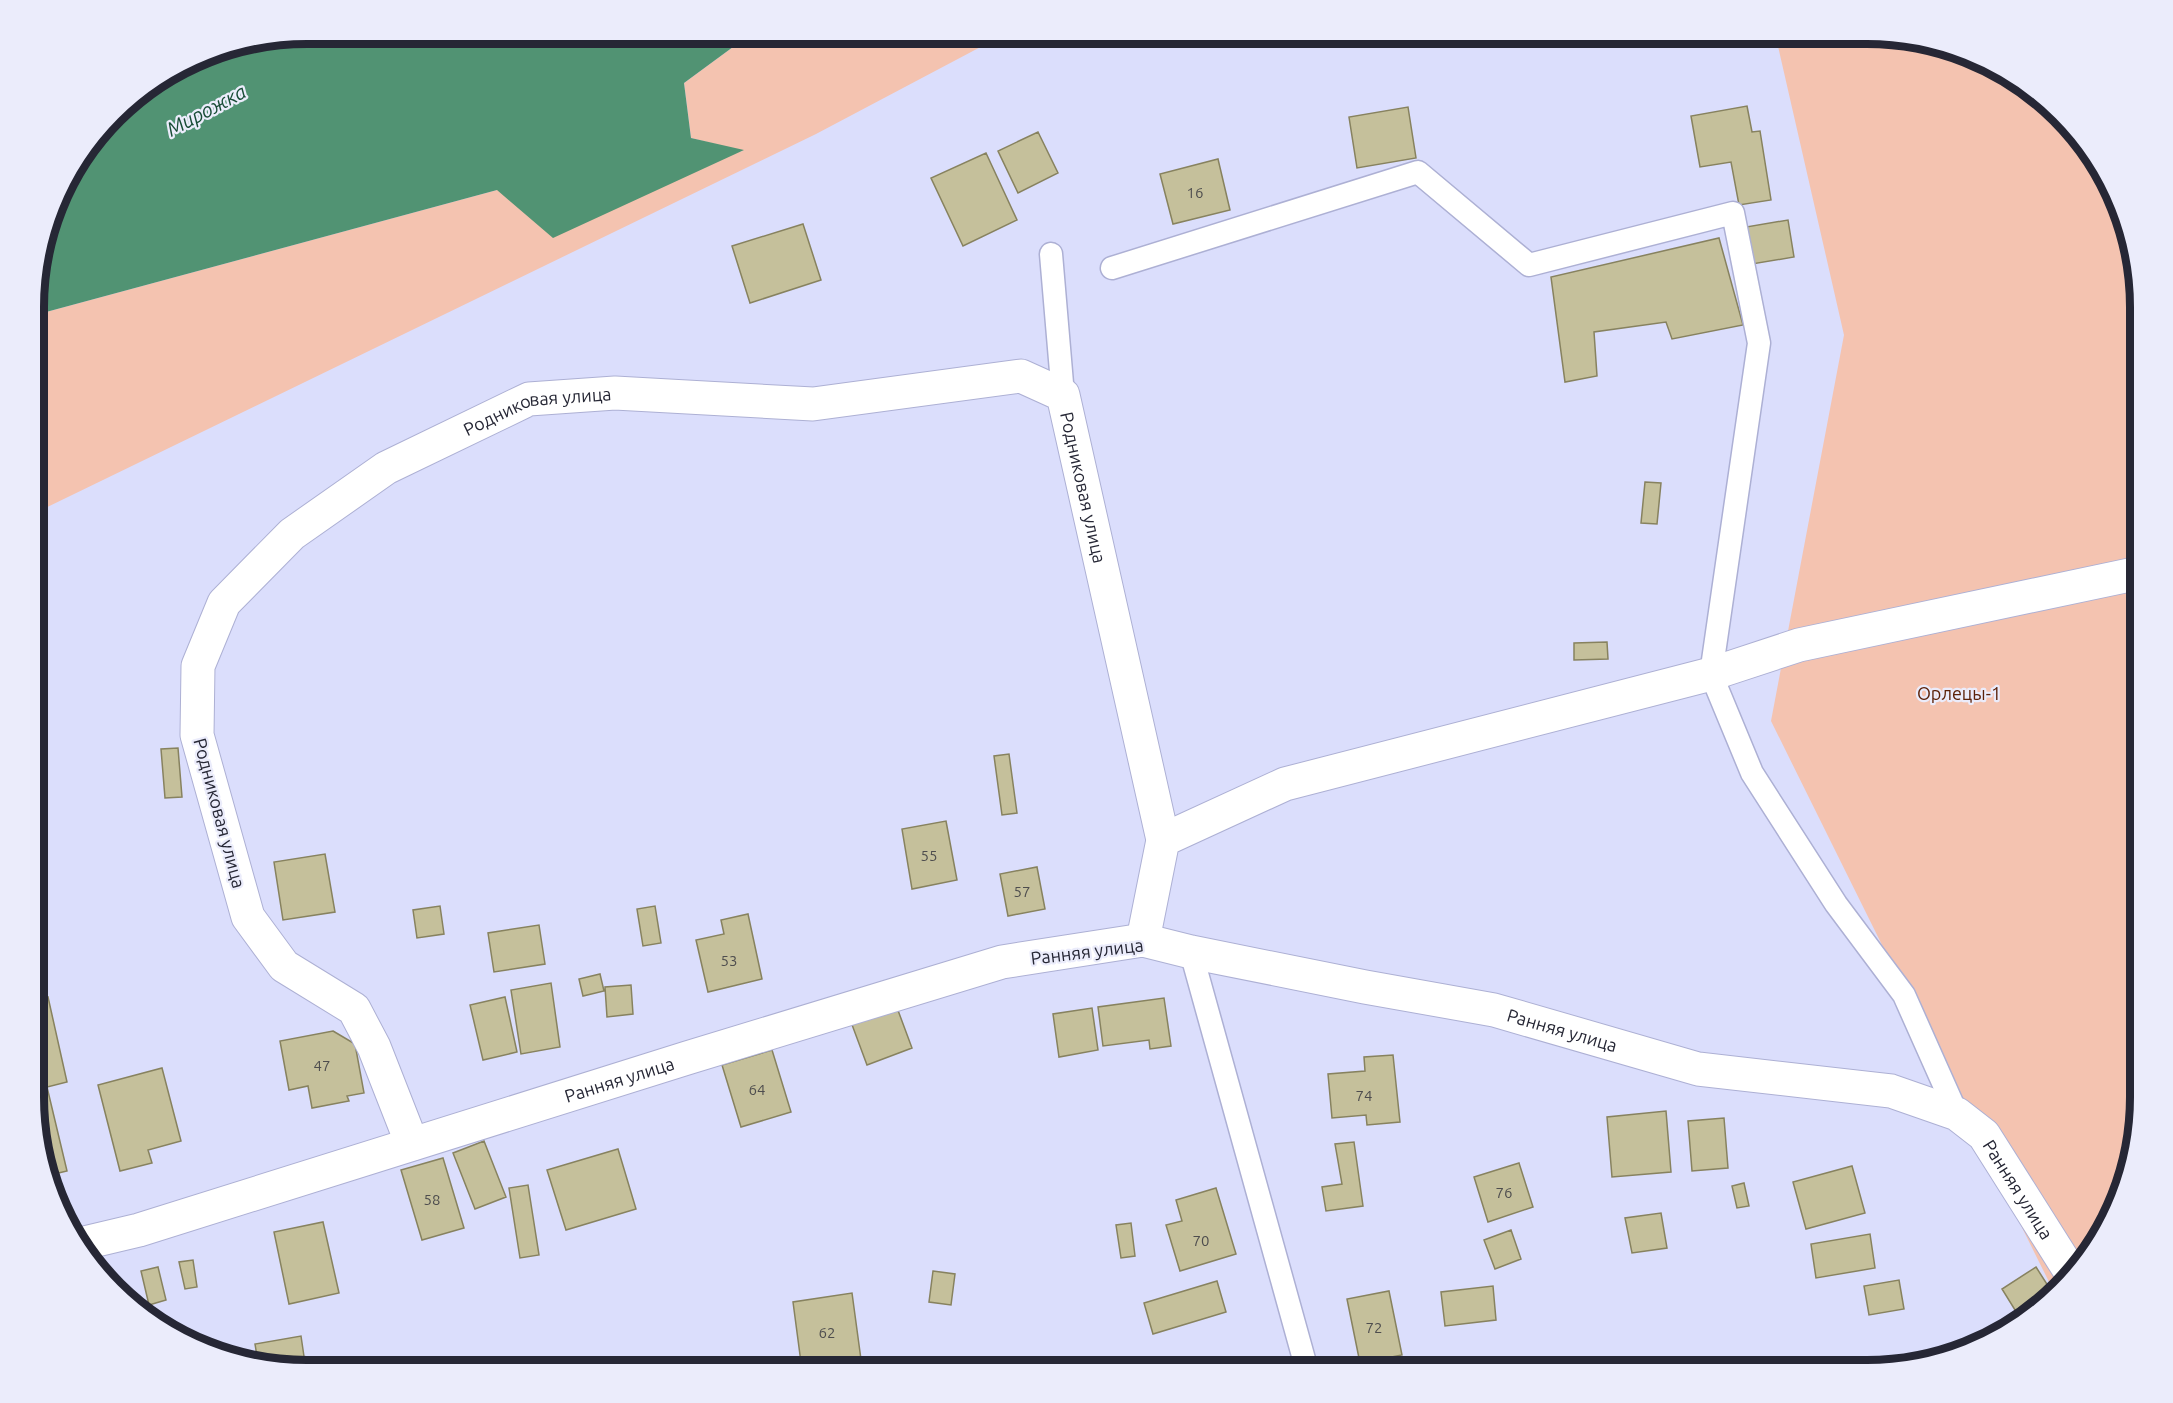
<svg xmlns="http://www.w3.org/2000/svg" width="2173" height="1403" font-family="Ubuntu,sans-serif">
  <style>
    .green { fill: #f4c3b0 }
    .water { fill: #519373 }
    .building { fill: #c5c09b; stroke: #87825f; stroke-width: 1.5 }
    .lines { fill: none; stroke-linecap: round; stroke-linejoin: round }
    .lane-casing { stroke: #adb0d4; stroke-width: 25 }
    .street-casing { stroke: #adb0d4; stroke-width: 35 }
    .lane { stroke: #fff; stroke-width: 22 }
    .street { stroke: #fff; stroke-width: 33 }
    .labels { text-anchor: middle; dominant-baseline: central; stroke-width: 4.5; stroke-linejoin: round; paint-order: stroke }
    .number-label { font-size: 15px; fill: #4e4d4e }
    .street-label { font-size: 18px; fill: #262735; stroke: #ebecfb }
    .park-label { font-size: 18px; fill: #5b2108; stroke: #ebecfb }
    .water-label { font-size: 20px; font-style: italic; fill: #184c36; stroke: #ebecfb }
    .rim { fill: none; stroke: #262735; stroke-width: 8 }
  </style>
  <rect width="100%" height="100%" fill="#dbdefc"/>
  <path class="green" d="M 752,33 L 1007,33 L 816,134 L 35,513 L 35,315 L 497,190 L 743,151 L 691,138 L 684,83 Z
    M 1775,33 L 1867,33 L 1954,47 L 2019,79 L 2103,170 L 2139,289 L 2139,1114 L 2126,1184 L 2094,1249 L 2052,1288 L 1771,721 L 1844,335 Z"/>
  <path class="water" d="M 307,33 L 752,33 L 684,83 L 691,138 L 744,150 L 553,238 L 497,190 L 35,315 L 35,271 L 61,185 L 126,101 L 202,54 Z"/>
  <path class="building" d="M 1747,106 L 1752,132 L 1760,131 L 1771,200 L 1739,205 L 1731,162 L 1700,167 L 1691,116 Z
    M 1408,107 L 1416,158 L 1357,168 L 1349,117 Z
    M 1038,132 L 1058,173 L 1018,193 L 998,151 Z
    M 986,153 L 1017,220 L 963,246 L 931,178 Z
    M 1218,159 L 1230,210 L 1173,224 L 1160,174 Z
    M 1788,220 L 1794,257 L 1752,264 L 1746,227 Z
    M 803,224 L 821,280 L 750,303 L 732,246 Z
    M 1719,238 L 1743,325 L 1672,339 L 1666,322 L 1594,332 L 1597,376 L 1565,382 L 1551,277 Z
    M 1645,482 L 1661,483 L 1657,524 L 1641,523 Z
    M 1607,642 L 1608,659 L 1574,660 L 1574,643 Z
    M 178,748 L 182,797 L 165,798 L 161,749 Z
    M 1009,754 L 1017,813 L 1002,815 L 994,756 Z
    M 946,821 L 957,880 L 912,889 L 902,829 Z
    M 325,854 L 335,912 L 283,920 L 274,862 Z
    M 1037,867 L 1045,909 L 1008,916 L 1000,874 Z
    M 440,906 L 444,934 L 417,938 L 413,910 Z
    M 655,906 L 661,943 L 643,946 L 637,909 Z
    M 748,914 L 762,979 L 708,992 L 696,940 L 724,934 L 721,920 Z
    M 2139,924 L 2139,939 L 2134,940 L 2132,925 Z
    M 539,925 L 545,964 L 494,972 L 488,933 Z
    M 600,974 L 604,991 L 583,996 L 579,979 Z
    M 551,983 L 560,1047 L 521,1054 L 511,990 Z
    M 631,985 L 633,1014 L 607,1017 L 605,987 Z
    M 48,997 L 67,1082 L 47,1087 L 67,1171 L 50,1175 L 35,1132 L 35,1060 L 42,1059 L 39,1047 L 35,1048 L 35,1000 Z
    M 505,997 L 517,1052 L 483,1060 L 470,1005 Z
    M 1164,998 L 1171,1046 L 1150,1049 L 1149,1040 L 1103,1046 L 1098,1007 Z
    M 896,1005 L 912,1048 L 867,1065 L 851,1022 Z
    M 1092,1008 L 1098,1050 L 1059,1057 L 1053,1014 Z
    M 333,1031 L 355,1044 L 364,1093 L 347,1096 L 349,1101 L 312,1108 L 308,1086 L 289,1090 L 280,1041 Z
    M 772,1050 L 791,1112 L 741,1127 L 722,1065 Z
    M 1393,1055 L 1400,1122 L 1367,1125 L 1366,1115 L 1332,1118 L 1328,1074 L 1365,1071 L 1364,1057 Z
    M 162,1068 L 181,1141 L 148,1150 L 152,1163 L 120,1171 L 98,1085 Z
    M 1666,1111 L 1671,1172 L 1612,1177 L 1607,1117 Z
    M 1724,1118 L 1728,1168 L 1692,1171 L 1688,1121 Z
    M 484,1141 L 506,1197 L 475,1209 L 453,1153 Z
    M 1354,1142 L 1363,1206 L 1326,1211 L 1322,1187 L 1342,1184 L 1335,1144 Z
    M 618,1149 L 636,1209 L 566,1230 L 547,1170 Z
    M 443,1158 L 464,1228 L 422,1240 L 401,1170 Z
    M 1519,1163 L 1533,1207 L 1488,1222 L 1474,1177 Z
    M 1852,1166 L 1865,1213 L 1806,1229 L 1793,1182 Z
    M 1744,1183 L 1749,1206 L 1737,1208 L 1732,1186 Z
    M 528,1185 L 539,1255 L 520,1258 L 509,1188 Z
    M 1216,1188 L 1236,1254 L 1180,1271 L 1166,1225 L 1182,1221 L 1176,1200 Z
    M 1661,1213 L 1667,1248 L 1632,1253 L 1625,1218 Z
    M 323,1222 L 339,1293 L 289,1304 L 274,1232 Z
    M 1131,1223 L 1135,1256 L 1121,1258 L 1116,1225 Z
    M 1511,1230 L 1521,1259 L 1495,1269 L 1484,1240 Z
    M 1870,1234 L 1875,1268 L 1816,1278 L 1811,1244 Z
    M 193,1260 L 197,1287 L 185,1289 L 179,1262 Z
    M 158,1267 L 166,1300 L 149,1305 L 141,1271 Z
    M 2036,1267 L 2050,1289 L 2020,1318 L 2002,1289 Z
    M 933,1271 L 955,1274 L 951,1305 L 929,1302 Z
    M 1899,1280 L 1904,1309 L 1869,1315 L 1864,1286 Z
    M 1217,1281 L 1226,1312 L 1153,1334 L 1144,1303 Z
    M 1493,1286 L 1496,1320 L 1445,1326 L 1441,1292 Z
    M 1389,1291 L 1402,1355 L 1360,1363 L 1347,1299 Z
    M 852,1293 L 862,1367 L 845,1370 L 802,1370 L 793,1302 Z
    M 301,1336 L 306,1370 L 258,1362 L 255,1344 Z"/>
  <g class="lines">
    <g class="lane-casing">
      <path id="lane" d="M 1051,254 L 1063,395
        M 1112,268 L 1418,172 L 1529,265 L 1733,213 L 1759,343 L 1711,674 L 1752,773 L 1836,904 L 1904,995 L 1957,1114
        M 1191,952 L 1307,1370"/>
    </g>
    <g class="street-casing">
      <g id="street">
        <path d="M 1143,940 L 1163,840 L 1285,784 L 1711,674 L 1799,645 L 2139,573"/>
        <path id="s1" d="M 412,1144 L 374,1047 L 354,1009 L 284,966 L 248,917 L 197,735 L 198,666 L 224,603 L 292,534 L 386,468 L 529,399 L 615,393 L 813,404 L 1021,376 L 1063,395 L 1163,840"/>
        <path id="s2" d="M 80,1244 L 139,1230 L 687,1058 L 1002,962 L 1143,940 L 1191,952 L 1365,987 L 1494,1010 L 1698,1069 L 1891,1091 L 1957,1114 L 1984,1135 L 2070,1271"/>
      </g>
    </g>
    <use href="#lane" class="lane"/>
    <use href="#street" class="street"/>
  </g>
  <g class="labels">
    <g class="number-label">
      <text x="1195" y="192">16</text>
      <text x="929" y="855">55</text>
      <text x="1022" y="891">57</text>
      <text x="729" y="960">53</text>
      <text x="322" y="1065">47</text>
      <text x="757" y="1089">64</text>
      <text x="1364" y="1095">74</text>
      <text x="1504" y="1192">76</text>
      <text x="432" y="1199">58</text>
      <text x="1201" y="1240">70</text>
      <text x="1374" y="1327">72</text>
      <text x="827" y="1332">62</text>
    </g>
    <g class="street-label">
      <text stroke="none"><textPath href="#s1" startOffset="992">Родниковая улица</textPath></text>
      <text stroke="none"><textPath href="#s1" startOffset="1622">Родниковая улица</textPath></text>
      <text transform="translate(220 813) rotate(75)">Родниковая улица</text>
      <text transform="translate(1087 951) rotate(-7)">Ранняя улица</text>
      <text stroke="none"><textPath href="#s2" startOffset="1536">Ранняя улица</textPath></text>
      <text stroke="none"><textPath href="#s2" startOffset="564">Ранняя улица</textPath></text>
      <text stroke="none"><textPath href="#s2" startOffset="2040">Ранняя улица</textPath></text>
    </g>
    <g class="park-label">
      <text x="1959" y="693">Орлецы-1</text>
    </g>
    <g class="water-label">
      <text transform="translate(206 110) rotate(-28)">Мирожка</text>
    </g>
  </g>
  <path d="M0 0H2173V1403H0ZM307 44H1867A263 263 0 0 1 2130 307V1097A263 263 0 0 1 1867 1360H307A263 263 0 0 1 44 1097V307A263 263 0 0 1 307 44Z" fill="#ebecfb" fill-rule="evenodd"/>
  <path class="rim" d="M307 44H1867A263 263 0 0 1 2130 307V1097A263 263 0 0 1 1867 1360H307A263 263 0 0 1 44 1097V307A263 263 0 0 1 307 44Z"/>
</svg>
